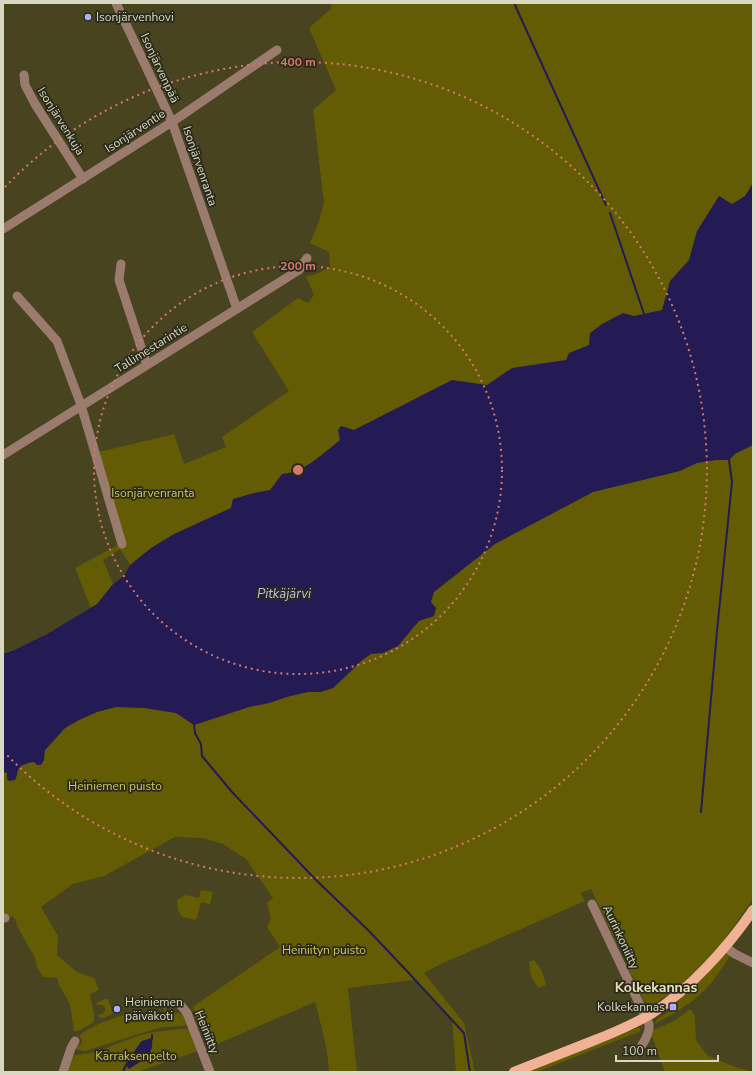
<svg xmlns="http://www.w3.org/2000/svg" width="756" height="1075" font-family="'Nunito Sans',sans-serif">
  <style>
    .green { fill: #635c04; fill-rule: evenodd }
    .water { fill: #241b54 }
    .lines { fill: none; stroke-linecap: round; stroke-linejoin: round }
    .stream { stroke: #241b54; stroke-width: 2 }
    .minor { stroke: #9a7b6d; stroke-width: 9 }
    .major { stroke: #f0b195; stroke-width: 10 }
    .ring { fill: none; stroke: #d7776d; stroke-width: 2; stroke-dasharray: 2 4 }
    .poi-dot { fill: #afaefa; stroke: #2b2a1a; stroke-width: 1.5 }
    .labels { text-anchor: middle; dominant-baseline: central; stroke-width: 3.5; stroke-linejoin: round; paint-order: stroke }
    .poi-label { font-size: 12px; fill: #d8d7c2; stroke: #2b2a1a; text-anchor: start }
    .street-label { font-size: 12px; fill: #d8d7c2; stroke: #2b2a1a }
    .park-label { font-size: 12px; fill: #cec55a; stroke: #2b2a1a }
    .water-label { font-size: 13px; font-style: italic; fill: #bcbcf3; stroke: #2b2a1a }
    .quarter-label { font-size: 14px; font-weight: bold; fill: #e5e2b9; stroke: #2b2a1a }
    .centre { fill: #d7776d; stroke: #2b2a1a; stroke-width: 2 }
    .ring-label { font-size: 12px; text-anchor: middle; font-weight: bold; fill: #d7776d; stroke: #2b2a1a; stroke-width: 3.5; stroke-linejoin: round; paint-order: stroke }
  </style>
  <rect width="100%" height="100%" fill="#47441f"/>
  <path class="green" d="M 330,3 L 753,3 L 753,210 L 690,322 L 96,630 L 3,654 C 34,642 63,625 91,608 L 75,568 L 122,543 L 98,452 L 129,445 L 174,434 L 184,464 L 226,447 L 222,437 L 289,391 L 252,332 L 298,298 L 308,303 L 314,295 L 306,276 L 314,275 L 330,267 L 329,252 L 310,243 L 318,224 L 324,203 L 313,110 L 336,90 L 309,28 L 332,8 ZM 120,549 L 130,565 L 124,576 L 113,584 L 103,560 Z
    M 753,400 L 753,899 L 722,943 L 704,963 L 681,984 L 668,995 L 654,1004 L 648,1004 L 644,1001 L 627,965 L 634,962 L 623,939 L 616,941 L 591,889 L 581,893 L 585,901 L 441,964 L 424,973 L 464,1023 L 475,1072 L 456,1072 L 452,1019 L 415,980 L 348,988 L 357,1072 L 329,1072 C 328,1048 321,1025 315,1002 L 208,1048 L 193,1007 L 201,1001 L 280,947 L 267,927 L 271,919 L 267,903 L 273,898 L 246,859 L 223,844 L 203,838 L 175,837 L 104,876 L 73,884 L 41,907 L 58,936 L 57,955 L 77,972 L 94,978 L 99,990 L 90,994 L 94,1014 L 94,1021 L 91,1024 L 78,1031 L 74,1031 L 70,1004 L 59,985 L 57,978 L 43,977 L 37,967 L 35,958 L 17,926 L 16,920 L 13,917 L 3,916 L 3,764 L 45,750 L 65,728 L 79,720 L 97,712 L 116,707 L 145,708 L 176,713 L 194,725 L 249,707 L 269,703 L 290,696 L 308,692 L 320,692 L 333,688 L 353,670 L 403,612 L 468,555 Z
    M 201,890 L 213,892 L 210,904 L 201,902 L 198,914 L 196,920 L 182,917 L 178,911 L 177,900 L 186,895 L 199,898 Z
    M 730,953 L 731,954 C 726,962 721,970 715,978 C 700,999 677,1012 655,1024 L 656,1020 L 678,1006 L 677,1003 L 682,997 L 708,972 L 726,954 Z
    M 534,960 L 542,971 L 546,985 L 538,988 L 531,976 L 529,962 Z
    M 106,999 L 108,999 L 113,1014 L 103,1018 L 100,1018 L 98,1015 L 104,1013 C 106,1009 105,1007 103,1005 L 97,1005 L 96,1004 L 98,1002 Z
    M 163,1006 L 165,1006 L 168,1016 L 176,1013 L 184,1014 L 189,1024 L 184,1026 L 163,1027 L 145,1032 L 85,1051 L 74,1049 C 78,1045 82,1046 82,1040 L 79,1036 C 92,1025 108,1020 124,1015 L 127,1024 L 154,1014 L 156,1019 L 165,1016 Z
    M 690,1009 L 695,1016 L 696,1040 L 707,1055 L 735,1067 L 753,1072 L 665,1072 L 652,1037 L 653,1030 L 674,1021 Z
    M 639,1027 L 641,1031 L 537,1072 L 525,1072 L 608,1040 Z
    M 181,1029 L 189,1029 L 198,1051 L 137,1072 L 67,1072 L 73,1055 C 96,1055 114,1044 135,1037 C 150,1032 166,1030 181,1029 Z"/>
  <path class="water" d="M 753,183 L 753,445 L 735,454 L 729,460 L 716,460 L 697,463 L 680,471 L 593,492 L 495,544 L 434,592 L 431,602 L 436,608 L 434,616 L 419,621 L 413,628 L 398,646 L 383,653 L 371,654 L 361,661 L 333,688 L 320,692 L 308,692 L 290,696 L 269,703 L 249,707 L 194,725 L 176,713 L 145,708 L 116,707 L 97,712 L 79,720 L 65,728 L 45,750 L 44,760 L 41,765 L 37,765 L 34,762 C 28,763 21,764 18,770 C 17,774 17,776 15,780 L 9,781 L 7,779 L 7,773 L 3,772 L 3,654 L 14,650 L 47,634 L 97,604 L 113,584 L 124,576 L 130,565 L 151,548 L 174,534 L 198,523 L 231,508 L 233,499 L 254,493 L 270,490 L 282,474 C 304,473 323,453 340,440 L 338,430 L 341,426 L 354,430 L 452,380 L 487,385 L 512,368 L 566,360 L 569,353 L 589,345 L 590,333 L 602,324 L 623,313 L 634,316 L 662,310 L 670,281 L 689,260 L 697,231 L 719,196 L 732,204 L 745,196 Z
    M 152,1039 C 154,1057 142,1060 129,1069 L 126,1065 L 142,1042 Z"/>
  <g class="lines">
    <path class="stream" d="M 514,3 L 606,205
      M 610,213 L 644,314
      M 194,725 L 195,733 L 201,744 L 202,756 L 232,792 L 316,880 L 369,931 L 405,969 L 464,1033 L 470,1072
      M 701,812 L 717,631 L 732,482 L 729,460
      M 123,1072 L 126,1065 L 142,1042 L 152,1039 L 152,1035"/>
    <path class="minor" d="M 116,3 L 172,122 L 237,309
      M 24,75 L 25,85 L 35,104 L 83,179
      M 3,229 L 172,122 L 277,50
      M 121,264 L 119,280 L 147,365
      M 17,296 L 57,341 L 81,405 L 122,544
      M 3,455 L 299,270 L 307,258
      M 592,904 L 649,1024 C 650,1031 646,1039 642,1045
      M 3,918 L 5,918
      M 725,947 L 735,954 L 753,963
      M 179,1003 L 187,1013 L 210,1072
      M 63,1072 L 71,1048 L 75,1041"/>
    <path class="major" d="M 514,1072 C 539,1062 565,1052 590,1042 C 611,1034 632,1025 651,1014 C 689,990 728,947 753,910"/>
  </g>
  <g class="ring">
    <circle cx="298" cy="470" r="204"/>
    <path d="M5 187A408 408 0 1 1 5 753"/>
  </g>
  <g class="poi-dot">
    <circle cx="88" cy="17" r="4"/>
    <rect x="669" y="1003" width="8" height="8" rx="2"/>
    <circle cx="117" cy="1009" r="4"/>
  </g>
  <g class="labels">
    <g class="poi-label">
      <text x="96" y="17">Isonjärvenhovi</text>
      <text x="125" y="1002">Heiniemen<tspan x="125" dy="14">päiväkoti</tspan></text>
      <text x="665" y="1007" text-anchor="end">Kolkekannas</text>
    </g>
    <g class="street-label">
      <text transform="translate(160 68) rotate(65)">Isonjärvenpää</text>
      <text transform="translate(61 121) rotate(58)">Isonjärvenkuja</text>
      <text transform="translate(135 131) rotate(-33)">Isonjärventie</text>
      <text transform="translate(200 166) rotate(71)">Isonjärvenranta</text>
      <text transform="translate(151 348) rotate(-32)">Tallimestarintie</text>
      <text transform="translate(621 937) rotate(65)">Aurinkoniitty</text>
      <text transform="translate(207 1032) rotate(68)">Heiniitty</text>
    </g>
    <g class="park-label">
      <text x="153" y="493">Isonjärvenranta</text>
      <text x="115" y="786">Heiniemen puisto</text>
      <text x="324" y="950">Heiniityn puisto</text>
      <text x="136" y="1056">Kärraksenpelto</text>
    </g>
    <g class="water-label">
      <text x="284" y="594">Pitkäjärvi</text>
    </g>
    <g class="quarter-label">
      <text x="656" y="987">Kolkekannas</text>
    </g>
  </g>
  <circle cx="298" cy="470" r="6" class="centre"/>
  <g class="ring-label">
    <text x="298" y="66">400 m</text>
    <text x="298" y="270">200 m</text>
  </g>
  <rect width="756" height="1075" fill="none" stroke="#d8d7c2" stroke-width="8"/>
  <path d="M616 1055v6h102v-6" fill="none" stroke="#d8d7c2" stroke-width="2"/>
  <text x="622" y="1055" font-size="12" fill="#d8d7c2" stroke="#2b2a1a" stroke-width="3" paint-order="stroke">100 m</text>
</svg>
